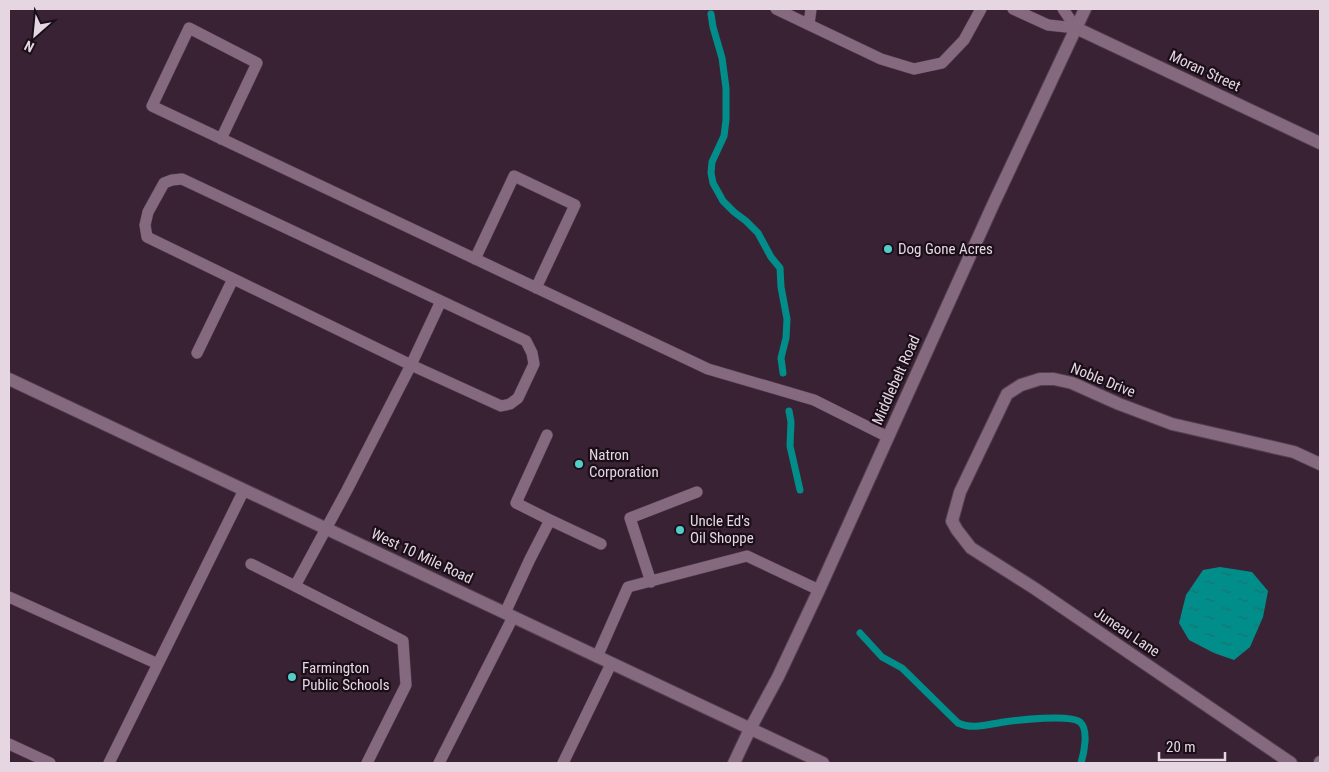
<svg xmlns="http://www.w3.org/2000/svg" width="1329" height="772" font-family="'Roboto Condensed',sans-serif">
  <style>
    .water { fill: url(#water-ripples) }
    .lines { fill: none; stroke-linecap: round; stroke-linejoin: round }
    .stream { stroke: #018e8a; stroke-width: 7 }
    .service-casing { stroke: #533f4f; stroke-width: 12 }
    .minor-casing { stroke: #533f4f; stroke-width: 14 }
    .tertiary-casing { stroke: #533f4f; stroke-width: 14 }
    .service { stroke: #85697e; stroke-width: 11 }
    .minor { stroke: #85697e; stroke-width: 12 }
    .tertiary { stroke: #85697e; stroke-width: 12 }
    .poi-dot { fill: #54cdc8; stroke: #1a0f18; stroke-width: 2 }
    .labels { text-anchor: middle; dominant-baseline: central; stroke-width: 4.5; stroke-linejoin: round; paint-order: stroke }
    .street-label { font-size: 15px; fill: #e6d6e2; stroke: #1a0f18 }
    .poi-label { font-size: 15px; fill: #e6d6e2; stroke: #1a0f18; text-anchor: start }
  </style>
  <defs>
    <pattern id="water-ripples" width="26" height="14" patternUnits="userSpaceOnUse" patternTransform="scale(1.25)"><rect width="26" height="14" fill="#018e8a"/><path d="M2 4q2-2 4 0t4 0M15 11q2-2 4 0t4 0" fill="none" stroke="#197372"/></pattern>
  </defs>
  <rect width="100%" height="100%" fill="#392234"/>
  <path class="water" d="M 1220,567 L 1252,572 L 1268,591 L 1263,617 L 1250,647 L 1234,660 L 1214,653 L 1189,640 L 1179,623 L 1186,595 L 1203,570 Z"/>
  <g class="lines">
    <path class="stream" d="M 711,14 L 713,27 L 722,58 L 726,88 L 726,120 L 724,136 L 712,162 L 711,173 L 713,183 L 723,201 L 734,212 L 746,221 L 758,233 L 771,257 L 780,268 L 781,287 L 787,319 L 786,338 L 781,358 L 783,373
      M 789,411 L 791,422 L 790,446 L 800,490
      M 860,633 L 882,657 L 902,668 L 958,723 C 973,730 989,724 1004,722 C 1018,720 1070,714 1080,722 C 1089,730 1084,753 1081,763"/>
    <g class="service-casing">
      <path id="service" d="M 776,9 L 881,59 L 914,69 L 942,63 L 964,40 L 981,9
        M 1013,9 L 1048,25 L 1076,28
        M 1063,9 L 1076,28
        M 809,24 L 811,9
        M 221,139 L 257,63 L 189,28 L 152,106 L 708,369 L 814,400 L 888,437
        M 475,259 L 514,176 L 575,205 L 536,288
        M 197,353 L 233,279
        M 550,520 L 601,544
        M 251,564 L 295,586
        M 651,582 L 630,518 L 697,492
        M 9,597 L 158,664
        M 505,613 L 530,559 L 550,520 L 516,503 L 547,435
        M 597,657 L 628,587 L 747,556 L 819,590
        M 9,744 L 50,763
        M 109,763 L 244,490
        M 367,763 L 406,685 L 403,641 L 295,586 L 347,490 L 411,365 L 501,406 L 510,404 L 518,398 L 534,364 L 532,353 L 526,341 L 182,179 L 172,180 L 164,183 L 148,212 L 145,225 L 147,237 L 411,365 L 441,301
        M 439,763 L 513,617
        M 563,763 L 611,664"/>
    </g>
    <g class="minor-casing">
      <path id="minor" d="M 1076,28 L 1320,143
        M 1291,763 L 1034,588 L 971,548 L 957,530 L 952,521 L 960,492 L 1007,394 L 1021,385 L 1040,379 L 1054,379 L 1072,383 L 1119,404 L 1172,424 L 1294,452 L 1320,464
        M 1320,763 L 1320,762"/>
    </g>
    <g class="tertiary-casing">
      <path id="tertiary" d="M 9,379 L 823,763
        M 734,763 L 750,729 L 778,677 L 819,590 L 992,207 L 1085,9"/>
    </g>
    <use href="#service" class="service"/>
    <use href="#minor" class="minor"/>
    <use href="#tertiary" class="tertiary"/>
  </g>
  <g class="poi-dot">
    <circle cx="888" cy="249" r="5"/>
    <circle cx="579" cy="464" r="5"/>
    <circle cx="680" cy="530" r="5"/>
    <circle cx="292" cy="677" r="5"/>
  </g>
  <g class="labels">
    <g class="street-label">
      <text transform="translate(1205 71) rotate(25)">Moran Street</text>
      <text transform="translate(896 380) rotate(-66)">Middlebelt Road</text>
      <text transform="translate(1103 380) rotate(22)">Noble Drive</text>
      <text transform="translate(422 556) rotate(25)">West 10 Mile Road</text>
      <text transform="translate(1127 632) rotate(34)">Juneau Lane</text>
    </g>
    <g class="poi-label">
      <text x="898" y="249">Dog Gone Acres</text>
      <text x="589" y="455">Natron<tspan x="589" dy="17">Corporation</tspan></text>
      <text x="690" y="521">Uncle Ed's<tspan x="690" dy="17">Oil Shoppe</tspan></text>
      <text x="302" y="668">Farmington<tspan x="302" dy="17">Public Schools</tspan></text>
    </g>
  </g>
  <rect width="1329" height="772" fill="none" stroke="#e6d6e2" stroke-width="20"/>
  <g transform="translate(35 35) rotate(207)" stroke="#1a0f18" stroke-width="4" paint-order="stroke">
  <path d="M0-4L9 19L0 12L-9 19Z" fill="#e6d6e2"/>
  <text y="-8" font-size="14" font-weight="bold" text-anchor="middle" fill="#e6d6e2">N</text>
  </g>
  <path d="M1159 752v8h66v-8" fill="none" stroke="#e6d6e2" stroke-width="2.5"/>
  <text x="1166" y="752" font-size="15" fill="#e6d6e2" stroke="#1a0f18" stroke-width="4" paint-order="stroke">20 m</text>
</svg>
